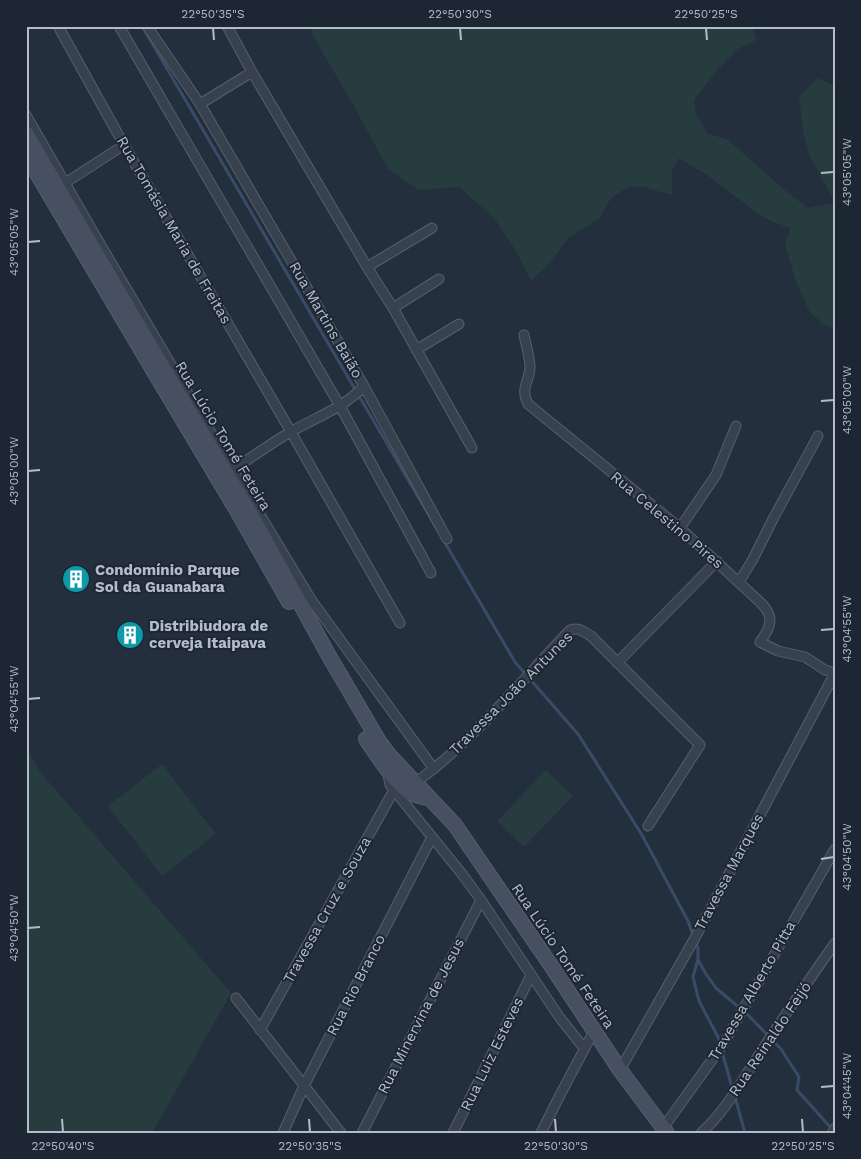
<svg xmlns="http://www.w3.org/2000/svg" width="861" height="1159" font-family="'Work Sans',sans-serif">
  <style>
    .green { fill: #263c3f }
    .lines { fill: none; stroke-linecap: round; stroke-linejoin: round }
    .stream { stroke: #394c67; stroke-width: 3 }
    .street-casing { stroke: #565f6c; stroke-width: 11 }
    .secondary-casing { stroke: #565f6c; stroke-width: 16 }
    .street { stroke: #38414e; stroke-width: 9 }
    .secondary { stroke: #465061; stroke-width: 14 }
    .ticks { fill: none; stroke: #b4bcc9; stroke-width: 2 }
    .labels { text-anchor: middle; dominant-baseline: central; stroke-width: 4; stroke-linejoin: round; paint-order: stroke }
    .street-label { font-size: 15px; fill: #b4bcc9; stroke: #1d2633 }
    .poi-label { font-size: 15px; font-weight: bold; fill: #b4bcc9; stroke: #1d2633; text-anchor: start }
    .neatline { fill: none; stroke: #b4bcc9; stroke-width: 2 }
    .ticks-label { font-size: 12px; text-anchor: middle; fill: #b4bcc9 }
  </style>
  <rect width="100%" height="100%" fill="#242f3e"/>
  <path class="green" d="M 310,26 L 752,26 L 756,40 L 738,49 L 719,68 L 694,100 L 696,114 L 707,133 L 728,140 L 752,161 L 787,192 L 808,208 L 835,203 L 835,330 L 823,324 L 809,311 L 795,278 L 785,245 L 791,228 L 773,222 L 756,212 L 707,175 L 679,158 L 672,171 L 672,195 L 643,187 L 630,186 L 611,198 L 599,219 L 569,237 L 547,266 L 531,280 L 516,251 L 494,218 L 459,187 L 419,190 L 388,169 L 354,106 L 312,34 Z
    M 818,78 L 835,86 L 835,202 L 810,157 L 803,131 L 799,97 Z
    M 26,748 L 41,773 L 231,993 L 152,1133 L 26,1133 Z
    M 162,764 L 216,834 L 162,876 L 108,806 Z
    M 546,770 L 573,796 L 524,847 L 497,821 Z"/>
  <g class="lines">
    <path class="stream" d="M 142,26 L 437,529
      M 444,541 L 515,662 L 578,734 L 642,835 L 688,921 L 693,935
      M 695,941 L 698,948 L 698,959 L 693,977 L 699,1001 L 718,1037 L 733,1091
      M 698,960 L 706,974 L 716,988 L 748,1015 L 781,1049 L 799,1077 L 797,1090 L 832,1129
      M 735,1097 L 745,1133"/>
    <g class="street-casing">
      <path id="street" d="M 58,26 L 124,145 L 291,432 L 400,623
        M 119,26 L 340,406 L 431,573
        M 147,26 L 200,104 L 364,386 L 447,539
        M 227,26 L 252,72 L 367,267 L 393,308 L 472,448
        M 200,104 L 252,72
        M 26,115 L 96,237 L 233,470 L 312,601 L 434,769
        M 62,185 L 124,145
        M 367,267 L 432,228
        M 393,308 L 439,279
        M 524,335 C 526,345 530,357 530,368 C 529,382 520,388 528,404 L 680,528 L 761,603 C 775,617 771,627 760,642 L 778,651 L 805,657 L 825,670 L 835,673 L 696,936 L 620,1070
        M 416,350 L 459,324
        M 228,473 C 249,459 270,444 292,431 C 317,417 345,407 364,386
        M 680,528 L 716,475 L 736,426
        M 739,582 L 753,559 L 773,519 L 818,436
        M 617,663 L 717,561
        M 388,773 L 390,785 L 462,874 L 481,900 L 560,1018 L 584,1048
        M 412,785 C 473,742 519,683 570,630 C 580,627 582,631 591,636 L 700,745 L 648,826
        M 236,998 L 341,1133
        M 260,1030 L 394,790
        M 663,1128 L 722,1046 L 835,849
        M 283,1133 L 304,1086 L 432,837
        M 362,1133 L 481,900
        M 453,1133 L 531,975
        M 541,1133 L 560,1095 L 594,1031
        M 701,1133 C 728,1109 744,1076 764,1047 C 787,1012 811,977 835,943
        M 832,1133 L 835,1128"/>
    </g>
    <g class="secondary-casing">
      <path id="secondary" d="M 26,133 L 164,369 L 252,516 L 329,656 L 380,743 L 390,756 L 455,825 L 550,964 L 620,1070 L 667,1133
        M 26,155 L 159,380 L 236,509 L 289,602
        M 366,739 C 377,755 394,783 411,793 C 417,796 424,797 430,799"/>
    </g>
    <use href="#street" class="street"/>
    <use href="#secondary" class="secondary"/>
  </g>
  <path class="ticks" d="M 213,28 L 214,40M 460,28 L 461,40M 706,28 L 707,40M 821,173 L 834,172M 28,242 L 40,241M 821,401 L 834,400M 28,471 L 40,470M 821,630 L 834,629M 28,699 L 40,698M 821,859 L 834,857M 28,928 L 40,927M 821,1087 L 834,1086M 62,1119 L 63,1132M 309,1119 L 310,1132M 555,1119 L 556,1132M 802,1119 L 803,1132"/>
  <defs>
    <g id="building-disc" transform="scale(1.4375)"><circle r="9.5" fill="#0f9aa8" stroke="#1d2633"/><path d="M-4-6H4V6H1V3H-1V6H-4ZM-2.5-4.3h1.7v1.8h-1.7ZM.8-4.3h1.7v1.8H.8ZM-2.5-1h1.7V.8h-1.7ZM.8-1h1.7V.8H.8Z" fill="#fff"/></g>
  </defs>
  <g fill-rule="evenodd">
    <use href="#building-disc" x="76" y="579"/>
    <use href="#building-disc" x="130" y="635"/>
  </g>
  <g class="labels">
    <g class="street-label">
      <text transform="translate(174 230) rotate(60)">Rua Tomásia Maria de Freitas</text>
      <text transform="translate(326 320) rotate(60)">Rua Martins Baião</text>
      <text transform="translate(223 436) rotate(59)">Rua Lúcio Tomé Feteira</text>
      <text transform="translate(667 520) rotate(40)">Rua Celestino Pires</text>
      <text transform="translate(511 693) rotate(-45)">Travessa João Antunes</text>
      <text transform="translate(729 872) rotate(-62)">Travessa Marques</text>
      <text transform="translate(327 910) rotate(-61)">Travessa Cruz e Souza</text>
      <text transform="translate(563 956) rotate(56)">Rua Lúcio Tomé Feteira</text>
      <text transform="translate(356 985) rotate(-63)">Rua Rio Branco</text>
      <text transform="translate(752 991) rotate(-60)">Travessa Alberto Pitta</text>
      <text transform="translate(421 1016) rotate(-63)">Rua Minervina de Jesus</text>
      <text transform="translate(770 1039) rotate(-56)">Rua Reinaldo Feijó</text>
      <text transform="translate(492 1054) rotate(-64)">Rua Luiz Esteves</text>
    </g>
    <g class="poi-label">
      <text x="95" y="570">Condomínio Parque<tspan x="95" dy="17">Sol da Guanabara</tspan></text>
      <text x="149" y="626">Distribiudora de<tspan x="149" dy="17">cerveja Itaipava</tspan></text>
    </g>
  </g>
  <rect width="861" height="1159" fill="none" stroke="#1d2633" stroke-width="55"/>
  <rect x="28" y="28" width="806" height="1104" class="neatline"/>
  <g class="ticks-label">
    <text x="213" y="18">22°50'35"S</text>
    <text x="460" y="18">22°50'30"S</text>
    <text x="706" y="18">22°50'25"S</text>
    <text transform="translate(847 172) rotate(-90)" y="4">43°05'05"W</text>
    <text transform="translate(14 242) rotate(-90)" y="4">43°05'05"W</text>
    <text transform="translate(847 400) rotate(-90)" y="4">43°05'00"W</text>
    <text transform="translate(14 471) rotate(-90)" y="4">43°05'00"W</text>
    <text transform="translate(847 629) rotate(-90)" y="4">43°04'55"W</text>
    <text transform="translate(14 699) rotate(-90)" y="4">43°04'55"W</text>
    <text transform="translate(847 857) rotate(-90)" y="4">43°04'50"W</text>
    <text transform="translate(14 928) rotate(-90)" y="4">43°04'50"W</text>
    <text transform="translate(847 1086) rotate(-90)" y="4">43°04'45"W</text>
    <text x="63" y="1150">22°50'40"S</text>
    <text x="310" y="1150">22°50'35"S</text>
    <text x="556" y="1150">22°50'30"S</text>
    <text x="803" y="1150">22°50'25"S</text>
  </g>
</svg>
